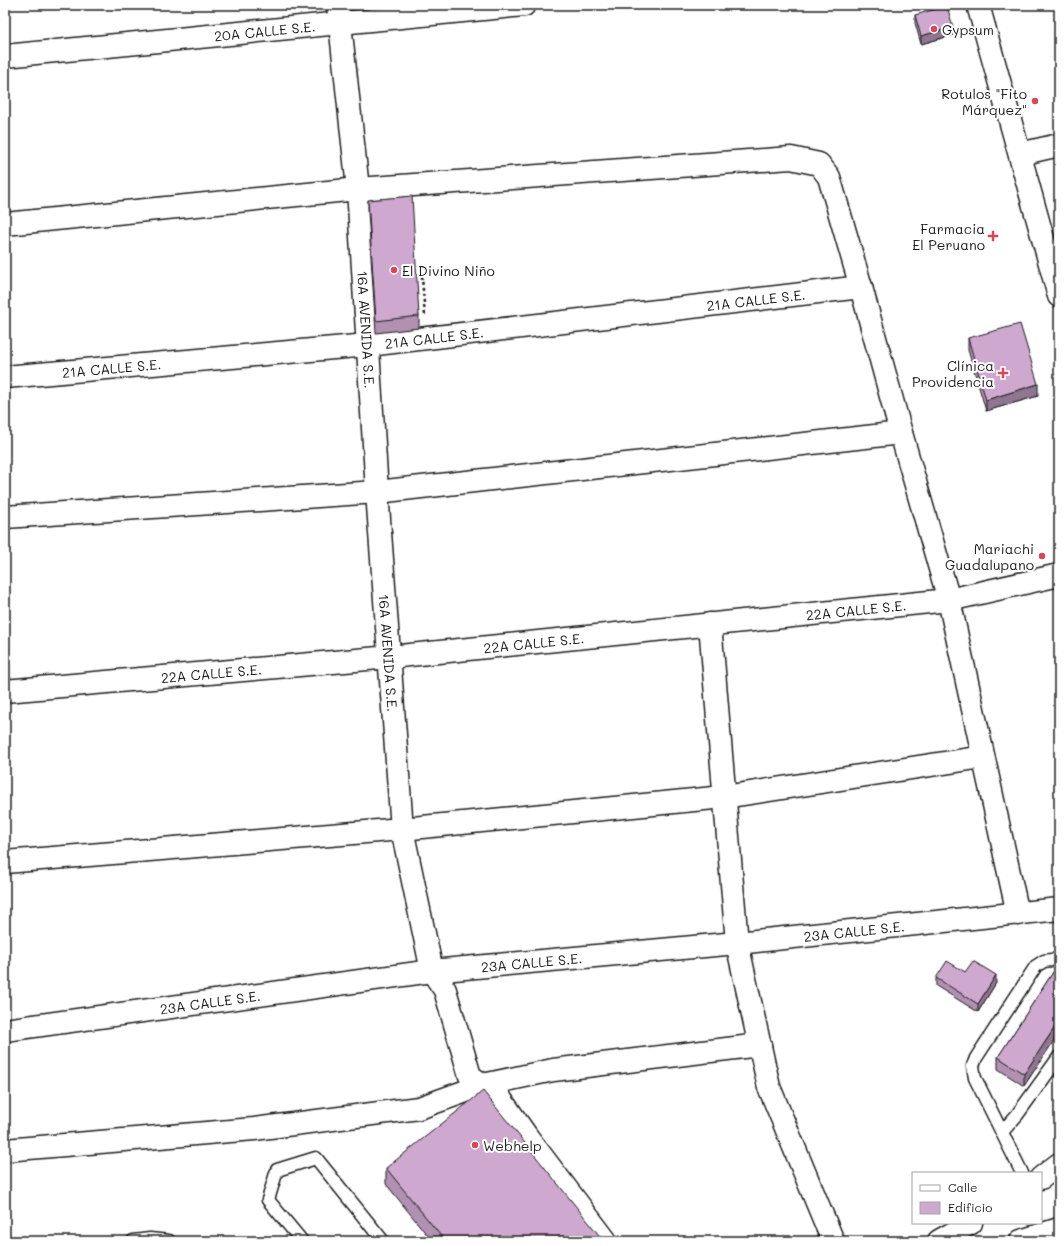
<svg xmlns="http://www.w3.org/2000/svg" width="1064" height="1246" font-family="Mali,sans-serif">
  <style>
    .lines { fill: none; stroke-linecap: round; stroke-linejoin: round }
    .service-casing { stroke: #1c1c1c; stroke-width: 15 }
    .minor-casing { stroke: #1c1c1c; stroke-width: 25 }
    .secondary-casing { stroke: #1c1c1c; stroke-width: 25 }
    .primary-casing { stroke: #1c1c1c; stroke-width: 25 }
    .path { stroke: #1c1c1c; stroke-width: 2.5; stroke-dasharray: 3 3; stroke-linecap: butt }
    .service { stroke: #fff; stroke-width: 12 }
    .minor { stroke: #fff; stroke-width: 22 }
    .secondary { stroke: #fff; stroke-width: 22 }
    .primary { stroke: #fff; stroke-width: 22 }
    .wall { fill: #b290b2; stroke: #1c1c1c }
    .shaded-wall { fill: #917691; stroke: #1c1c1c }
    .building { fill: #cfa8cf; stroke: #1c1c1c }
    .poi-dot { fill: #d1495b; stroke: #fff; stroke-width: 1.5 }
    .labels { text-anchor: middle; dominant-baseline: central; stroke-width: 4; stroke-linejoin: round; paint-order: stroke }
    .poi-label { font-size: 14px; fill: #1c1c1c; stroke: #fff; text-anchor: end }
    .street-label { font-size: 14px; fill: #1c1c1c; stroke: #fff }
  </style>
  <rect width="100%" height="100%" fill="#fff"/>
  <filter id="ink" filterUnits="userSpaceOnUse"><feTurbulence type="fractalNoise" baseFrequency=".025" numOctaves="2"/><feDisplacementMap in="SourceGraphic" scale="8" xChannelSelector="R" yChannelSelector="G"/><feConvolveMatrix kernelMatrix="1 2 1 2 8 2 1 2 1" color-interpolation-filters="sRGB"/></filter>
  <g filter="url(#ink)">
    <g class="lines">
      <g class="service-casing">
        <path id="service" d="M 1002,1132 L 1017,1115 L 1059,1057
          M 1022,1173 L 975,1078 L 973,1066 L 976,1058 L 1036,966 L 1044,961 L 1059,959
          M 133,1241 L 150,1239 L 169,1241
          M 302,1241 L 268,1200 L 277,1170 L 316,1158 L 383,1241"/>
      </g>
      <g class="minor-casing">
        <g id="minor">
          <path id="s1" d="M 338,5 L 358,189 L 377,492 L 402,829 L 432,971 L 445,990 L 470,1076 L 483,1085 L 495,1091 L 528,1138 L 606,1241"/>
          <path id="s2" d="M 5,56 L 524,5"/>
          <path d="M 1020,154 L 1059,145"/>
          <path d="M 5,224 L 358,189 L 791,158 L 819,164 L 829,177 L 861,287 L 901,433 L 949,600 L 1018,914"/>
          <path id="s3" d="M 5,377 L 368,345 L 861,287"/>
          <path d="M 5,517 L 377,492 L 901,433"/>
          <path d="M 710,624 L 737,943 L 769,1087 L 833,1241"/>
          <path id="s4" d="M 5,691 L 390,657 L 949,600 L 1059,575"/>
          <path d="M 5,862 L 402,829 L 724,797 L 983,757"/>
          <path id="s5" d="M 5,1030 L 432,971 L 737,943 L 1059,909"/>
          <path d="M 5,1150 L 254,1129 L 419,1108 L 483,1085 L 553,1070 L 760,1045"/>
        </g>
      </g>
      <g class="secondary-casing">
        <path id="secondary" d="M 978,5 L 1059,296"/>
      </g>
      <g class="primary-casing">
        <path id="primary" d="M 1041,1178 L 1059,1164
          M 939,1241 L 971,1223
          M 1021,1241 L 1059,1229"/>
      </g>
      <path class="path" d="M 421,264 L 425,316"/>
      <use href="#service" class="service"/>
      <use href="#minor" class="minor"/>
      <use href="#secondary" class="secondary"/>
      <use href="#primary" class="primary"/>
    </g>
    <path class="wall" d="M 1048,5 L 1059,5 L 1059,7 L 1048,8 Z
      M 915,15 L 953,35 L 921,44 L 915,23 Z
      M 368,200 L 419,316 L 419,328 L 376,333 L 368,212 Z
      M 968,338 L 1038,396 L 986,411 L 968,350 Z
      M 1059,963 L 1059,1033 L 1024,1086 L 998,1069 L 998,1057 Z
      M 965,972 L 996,983 L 978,1012 L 936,986 L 936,978 Z
      M 386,1168 L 603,1241 L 432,1241 L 386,1184 Z"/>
    <path class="shaded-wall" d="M 953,27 L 953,35 L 921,44 L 921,36 Z
      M 1038,384 L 1038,396 L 986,411 L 986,400 Z
      M 996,975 L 996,983 L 978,1012 L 978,1004 Z
      M 1059,1021 L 1059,1033 L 1024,1086 L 1024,1074 Z"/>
    <path class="building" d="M 947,6 L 953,27 L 921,36 L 915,15 Z
      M 412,196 L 419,316 L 376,321 L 368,200 Z
      M 1020,324 L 1038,384 L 986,400 L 968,338 Z
      M 947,961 L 965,972 L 973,961 L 996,975 L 978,1004 L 936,978 Z
      M 1059,963 L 1059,1021 L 1024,1074 L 998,1057 Z
      M 483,1091 L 603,1240 L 602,1241 L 445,1241 L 386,1168 Z"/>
  </g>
  <g class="poi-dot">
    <circle cx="934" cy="29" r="4"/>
    <circle cx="1035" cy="101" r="4"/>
    <path d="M991 230h4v4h4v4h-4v4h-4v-4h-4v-4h4z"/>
    <circle cx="394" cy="270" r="4"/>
    <path d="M1001 367h4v4h4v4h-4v4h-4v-4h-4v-4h4z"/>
    <circle cx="1042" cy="556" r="4"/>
    <circle cx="475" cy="1145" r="4"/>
  </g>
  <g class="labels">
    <g class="poi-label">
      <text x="942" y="29" text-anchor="start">Gypsum</text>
      <text x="1027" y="93">Rotulos "Fito<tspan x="1027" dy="16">Márquez"</tspan></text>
      <text x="985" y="228">Farmacia<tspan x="985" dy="16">El Peruano</tspan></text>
      <text x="402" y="270" text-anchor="start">El Divino Niño</text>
      <text x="994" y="365">Clínica<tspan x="994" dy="16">Providencia</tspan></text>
      <text x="1034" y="548">Mariachi<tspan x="1034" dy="16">Guadalupano</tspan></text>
      <text x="483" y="1145" text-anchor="start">Webhelp</text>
    </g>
    <g class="street-label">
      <text stroke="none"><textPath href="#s2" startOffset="261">20A CALLE S.E.</textPath></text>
      <text stroke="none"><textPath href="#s3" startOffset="755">21A CALLE S.E.</textPath></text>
      <text stroke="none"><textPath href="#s1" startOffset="326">16A AVENIDA S.E.</textPath></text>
      <text stroke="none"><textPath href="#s3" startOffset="431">21A CALLE S.E.</textPath></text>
      <text stroke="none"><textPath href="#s3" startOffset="107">21A CALLE S.E.</textPath></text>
      <text stroke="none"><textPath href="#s4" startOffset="855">22A CALLE S.E.</textPath></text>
      <text stroke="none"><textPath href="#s4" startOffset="531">22A CALLE S.E.</textPath></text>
      <text stroke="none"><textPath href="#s1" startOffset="650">16A AVENIDA S.E.</textPath></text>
      <text stroke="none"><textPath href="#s4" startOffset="207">22A CALLE S.E.</textPath></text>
      <text stroke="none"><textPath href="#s5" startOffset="855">23A CALLE S.E.</textPath></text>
      <text stroke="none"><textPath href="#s5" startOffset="531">23A CALLE S.E.</textPath></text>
      <text stroke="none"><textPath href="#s5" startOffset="207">23A CALLE S.E.</textPath></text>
    </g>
  </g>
  <rect width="1064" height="1246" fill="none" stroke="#fff" stroke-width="20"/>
  <rect x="10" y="10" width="1044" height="1226" fill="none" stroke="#1c1c1c" stroke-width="1.5" filter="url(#ink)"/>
  <rect x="912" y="1172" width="130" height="52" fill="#ffffff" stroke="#a4a4a4"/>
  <rect x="920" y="1185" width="20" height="6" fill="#ffffff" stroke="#a4a4a4"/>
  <text x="948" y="1192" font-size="12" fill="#1c1c1c">Calle</text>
  <rect x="920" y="1202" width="20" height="12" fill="#cfa8cf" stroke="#a4a4a4"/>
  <text x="948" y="1212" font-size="12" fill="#1c1c1c">Edificio</text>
</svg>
